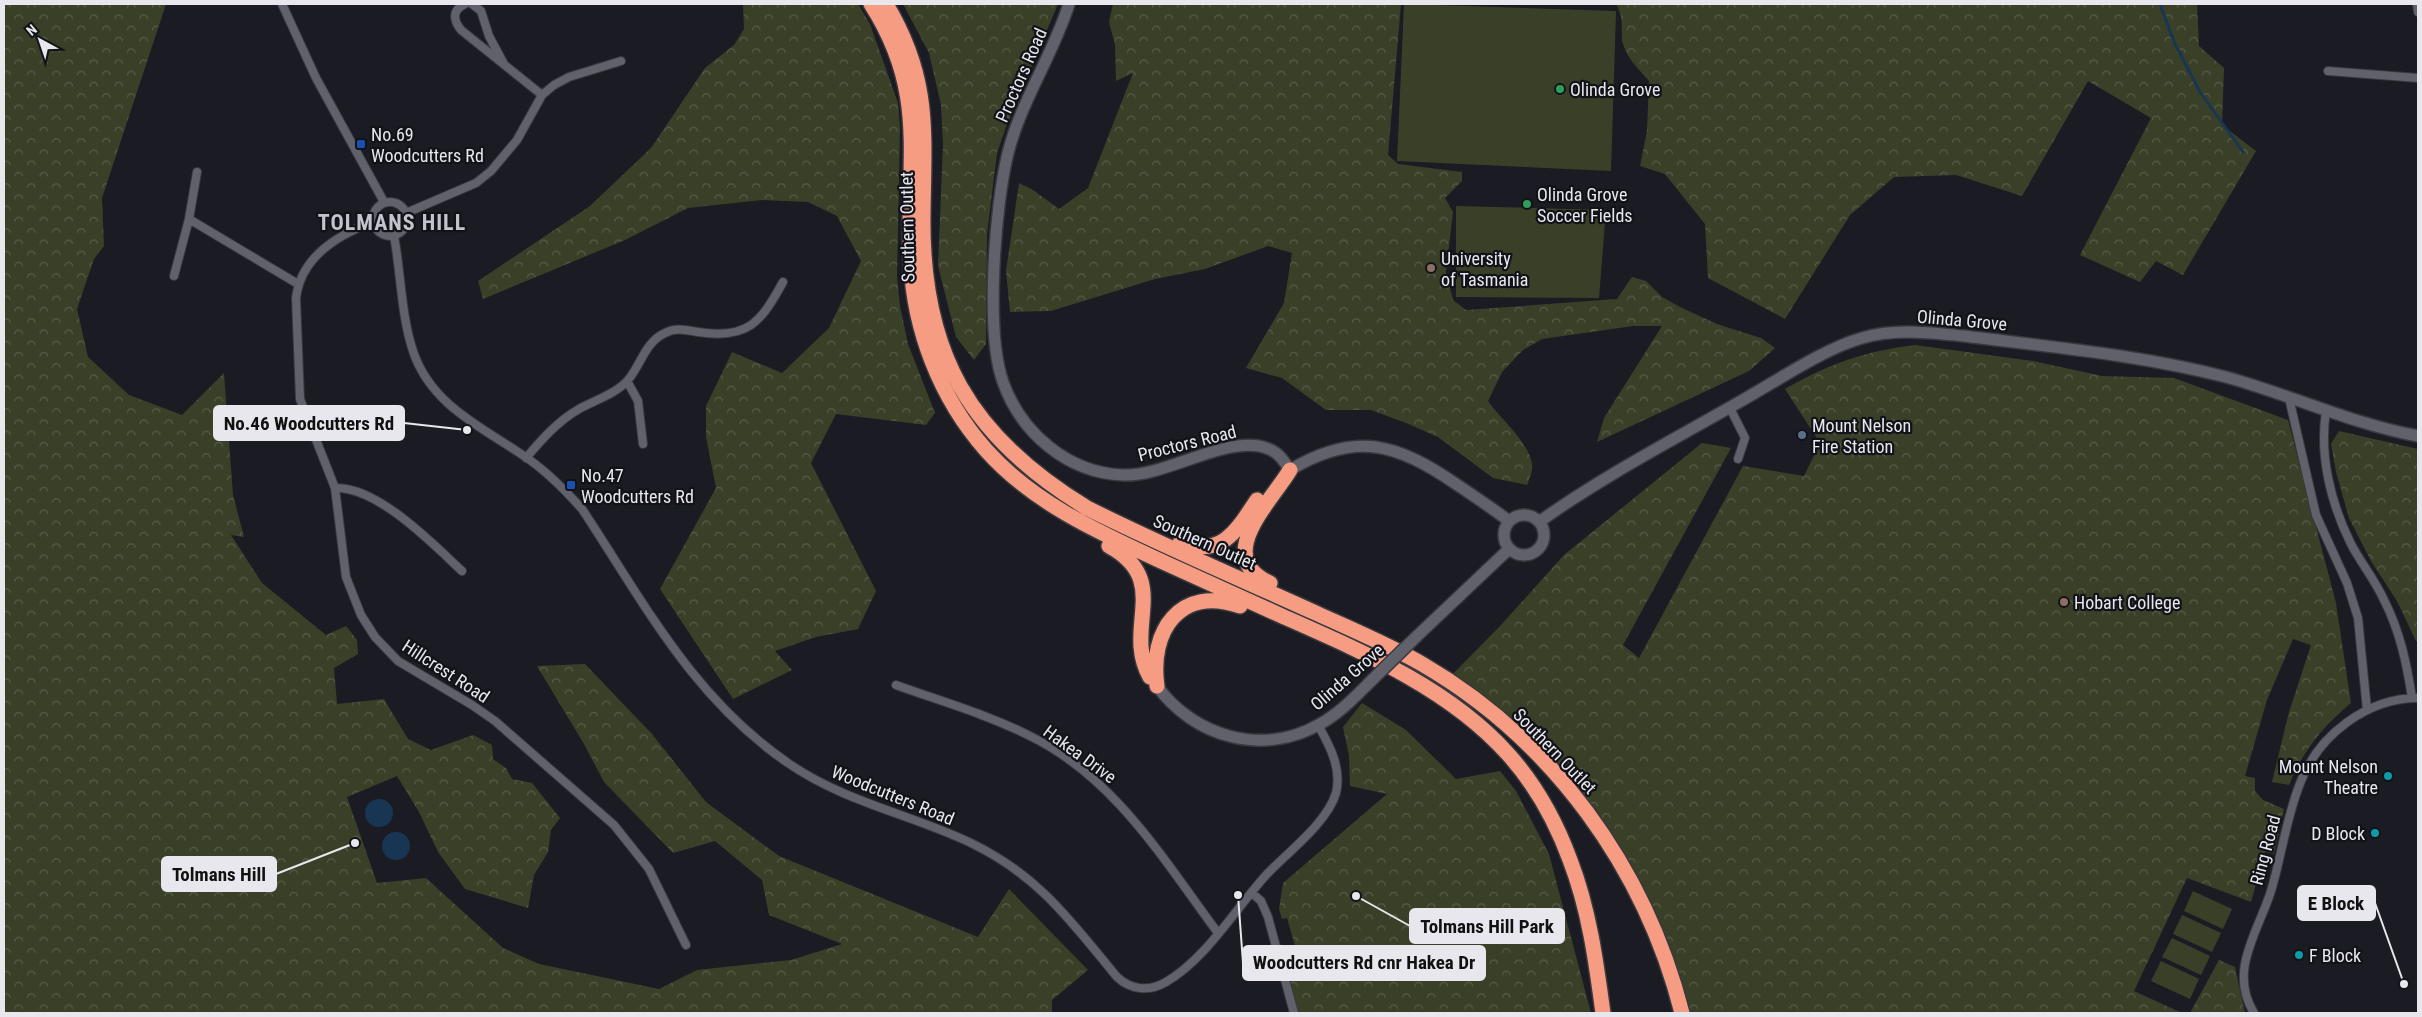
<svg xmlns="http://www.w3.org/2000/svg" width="2422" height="1017" font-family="'Roboto Condensed',sans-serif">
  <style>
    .forest { fill: url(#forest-crowns) }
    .pitch { fill: #3a4028 }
    .water { fill: #183653 }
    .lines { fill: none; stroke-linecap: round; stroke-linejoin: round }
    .stream { stroke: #183653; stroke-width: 3 }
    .street-casing { stroke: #38383e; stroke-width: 10 }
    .secondary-casing { stroke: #38383e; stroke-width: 14 }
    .highway-casing { stroke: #38383e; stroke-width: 18 }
    .street { stroke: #61616b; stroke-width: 8 }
    .secondary { stroke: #61616b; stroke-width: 11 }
    .highway { stroke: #f59c82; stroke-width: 15 }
    .secondary-bridge-casing { stroke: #38383e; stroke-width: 14; stroke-linecap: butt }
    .secondary-bridge { stroke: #61616b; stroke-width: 11 }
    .leisure-dot { fill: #2e9e5b; stroke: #121219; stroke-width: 2 }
    .transit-dot { fill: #1a4fb4; stroke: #121219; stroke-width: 2 }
    .education-dot { fill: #8d6e63; stroke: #121219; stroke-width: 2 }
    .service-dot { fill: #5c6f8a; stroke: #121219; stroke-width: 2 }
    .culture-dot { fill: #0f9aa8; stroke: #121219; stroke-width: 2 }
    .labels { text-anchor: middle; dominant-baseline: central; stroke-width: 4.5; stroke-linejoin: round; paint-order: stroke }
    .street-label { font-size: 18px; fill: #e7e7ed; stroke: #121219 }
    .poi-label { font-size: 18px; fill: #e7e7ed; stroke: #121219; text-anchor: start }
    .district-label { font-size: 22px; font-weight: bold; letter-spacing: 1px; fill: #c3c3ce; stroke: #121219 }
    .leader { fill: none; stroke: #e7e7ed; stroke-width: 2 }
    .callout-dot { fill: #e7e7ed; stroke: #121219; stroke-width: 2 }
    .callout { fill: #e7e7ed; stroke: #e7e7ed; stroke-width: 2 }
    .callout-label { font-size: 19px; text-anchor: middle; font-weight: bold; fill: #111 }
  </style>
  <defs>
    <pattern id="forest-crowns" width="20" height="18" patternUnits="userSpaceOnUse" patternTransform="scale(1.25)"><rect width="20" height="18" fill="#3a4028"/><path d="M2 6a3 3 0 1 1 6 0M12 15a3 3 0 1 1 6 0" fill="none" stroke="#565c48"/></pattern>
  </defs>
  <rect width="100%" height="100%" fill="#1b1b23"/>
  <path class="forest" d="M 4,4 L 166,4 L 102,198 L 104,246 L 94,259 L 77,309 L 88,357 L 129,395 L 182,415 L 224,373 L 233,495 L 244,537 L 231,535 L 262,583 L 326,635 L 346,626 L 357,640 L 358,654 L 334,668 L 337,704 L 384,699 L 408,739 L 431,750 L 473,735 L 492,745 L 493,759 L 506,768 L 512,779 L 532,783 L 560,818 L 551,830 L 548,852 L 534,875 L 528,908 L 465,889 L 438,852 L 419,812 L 397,776 L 347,797 L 377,883 L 426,878 L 503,948 L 539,964 L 659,989 L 697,970 L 791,960 L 842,944 L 769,915 L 762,880 L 715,841 L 673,853 L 604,782 L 584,744 L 537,666 L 585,664 L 652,734 L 706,802 L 779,856 L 978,937 L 1009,889 L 1088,970 L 1052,1000 L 1052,1013 L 4,1013 Z
    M 743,4 L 858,4 L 870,24 L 898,103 L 900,128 L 897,277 L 900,306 L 908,344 L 935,413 L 926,425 L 836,414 L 811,463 L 876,591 L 858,629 L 816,637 L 775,651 L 792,670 L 733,699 L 660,589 L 716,488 L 706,437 L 706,406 L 732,352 L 782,373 L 829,328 L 861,261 L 837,216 L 808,202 L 762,200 L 688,208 L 625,240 L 483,299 L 478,281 L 590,206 L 651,148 L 705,68 L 734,45 L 744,29 Z
    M 903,4 L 1058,4 L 1006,127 L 997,153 L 987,234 L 986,344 L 974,360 L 956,337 L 938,266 L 943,144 L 941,105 L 929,53 Z
    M 1113,4 L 1401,4 L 1388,155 L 1398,164 L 1462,172 L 1462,181 L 1445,198 L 1453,212 L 1446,272 L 1453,300 L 1466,310 L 1617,299 L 1632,277 L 1646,281 L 1662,297 L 1682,308 L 1717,324 L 1761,338 L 1775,348 L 1749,371 L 1597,442 L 1604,418 L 1662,326 L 1633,326 L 1542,339 L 1523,350 L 1502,372 L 1488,401 C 1500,419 1535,447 1532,470 C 1531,475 1529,480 1527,485 L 1493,478 L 1438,437 L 1406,423 L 1371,410 L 1326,410 L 1282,378 L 1246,368 L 1284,303 L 1292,253 L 1268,246 L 1205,269 L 1155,279 L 1051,311 L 1010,312 L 1006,271 L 1019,183 L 1033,190 L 1059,209 L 1088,188 L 1133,73 L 1116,81 L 1115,45 L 1109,22 Z
    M 1612,4 L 2197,4 L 2199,46 L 2224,68 L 2222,125 L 2256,151 L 2183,275 L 2156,261 L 2140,282 L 2080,255 L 2151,118 L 2088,81 L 2022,196 L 1956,175 L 1894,177 L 1850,215 L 1785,319 L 1708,278 L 1705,224 L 1665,174 L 1640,166 L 1647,131 L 1649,81 C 1638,68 1624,56 1622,38 C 1621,23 1624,19 1616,4 Z
    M 1915,345 L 2033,361 L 2102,376 L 2174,378 L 2288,420 L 2336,603 L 2351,703 C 2322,727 2303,751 2289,785 L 2272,782 L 2289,712 L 2311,645 L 2293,639 L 2267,700 L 2245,776 L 2255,778 L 2255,791 L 2263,800 L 2284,809 L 2274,854 L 2265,852 L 2251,902 L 2187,878 L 2134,991 L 2182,1013 L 1682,1013 L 1642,901 L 1561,780 L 1447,680 L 1501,625 L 1564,555 L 1702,443 L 1731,448 L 1623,645 L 1639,658 L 1743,466 L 1804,476 L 1820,443 L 1785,389 C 1828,364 1865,351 1915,345 Z
    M 2339,431 L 2418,449 L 2418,641 L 2416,641 L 2397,601 L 2371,561 L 2349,518 L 2336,472 L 2331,444 Z
    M 1362,703 L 1406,730 L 1456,779 L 1500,771 L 1516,791 L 1549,854 L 1591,1013 L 1297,1013 L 1289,976 L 1301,967 L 1287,918 L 1282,919 L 1279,909 L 1283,883 L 1387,794 L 1350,786 L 1349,756 L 1343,727 Z
    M 2219,960 L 2235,967 L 2245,1013 L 2190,1013 Z"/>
  <path class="pitch" d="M 1404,4 L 1616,11 L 1611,171 L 1397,161 Z
    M 1456,206 L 1606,210 L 1599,298 L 1456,297 Z
    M 2193,891 L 2232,909 L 2223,929 L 2184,911 Z
    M 2182,915 L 2221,933 L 2212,952 L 2173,934 Z
    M 2172,938 L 2210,956 L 2201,975 L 2162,957 Z
    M 2161,961 L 2199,979 L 2190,999 L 2151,981 Z"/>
  <path class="water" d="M365 813a14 14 0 1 1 28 0a14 14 0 1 1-28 0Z
    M382 846a14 14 0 1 1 28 0a14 14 0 1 1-28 0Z"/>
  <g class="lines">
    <path class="stream" d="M 2160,4 L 2174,42 L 2200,92 L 2243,152"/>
    <g class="street-casing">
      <path id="street" d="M 282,4 L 316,78 L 384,202
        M 465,4 C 452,10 453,20 461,30 L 542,95
        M 472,4 L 481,11 L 489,36 L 504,64
        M 2417,4 L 2418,12
        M 2328,71 L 2418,78
        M373 219a17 17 0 1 1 34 0a17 17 0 1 1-34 0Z
        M 406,213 L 476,183 L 491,171 L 517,140 L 542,95 L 554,85 L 569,77 L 621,61
        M 189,219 L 298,284
        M 373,222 C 337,235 301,257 296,298 L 300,399 L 335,488 L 346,577 L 361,615 L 375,637 L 398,661 L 472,705 L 495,721 L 614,825 L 649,869 L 686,945
        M 394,236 C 401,273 401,315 413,351 C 431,406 484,428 527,458 C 547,472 566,491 582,509 C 645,604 692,697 788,763 C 844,802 910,814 971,843 C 1039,876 1070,920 1117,977 C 1131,990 1149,992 1166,982 C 1206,959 1236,908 1267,874 C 1288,852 1327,823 1336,793 C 1342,769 1330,746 1318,725
        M 174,276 L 189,219 L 197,172
        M 627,381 L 638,401 L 643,444
        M 2289,398 L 2316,515 L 2347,583 L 2358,618 L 2367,710
        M 1730,408 L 1745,438 L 1738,459
        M 2326,411 C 2319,456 2331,504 2351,544 C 2361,563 2375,580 2384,600 C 2400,631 2407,665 2412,698
        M 526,458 C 542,439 558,421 579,409 C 595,400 616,394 628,380 C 641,365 645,342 665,333 C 676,327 686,330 698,332 C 748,340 761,322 783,282
        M 335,488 C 377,486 433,544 462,571
        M 896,685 C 940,701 986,714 1028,735 C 1114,776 1163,859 1218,933
        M 1252,893 L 1261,901 L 1268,917 L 1294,1013
        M 2254,1013 C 2228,971 2258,932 2271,891 C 2282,855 2286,817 2301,781 C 2319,735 2367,698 2418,698"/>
    </g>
    <g class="secondary-casing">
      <path id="secondary" d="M 1069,4 C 1053,55 1021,101 1008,153 C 995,205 985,332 1003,382 C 1021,433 1068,473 1123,475 C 1167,477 1230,432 1269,449 C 1279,453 1284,461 1290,470 C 1355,431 1396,443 1456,484 C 1474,496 1492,508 1509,521
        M1504 535a20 20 0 1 1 40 0a20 20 0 1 1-40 0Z
        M 1539,522 C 1603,476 1673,440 1741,401 C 1777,381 1823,349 1862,338 C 1896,328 1930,333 1964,336 C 2051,347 2141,355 2226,377 C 2291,395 2352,424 2418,436
        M 1416,637 L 1509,549
        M 1157,686 C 1194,737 1263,757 1320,724 C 1340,713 1356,696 1372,680"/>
    </g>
    <g class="highway-casing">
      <path id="highway" d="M 871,4 C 930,96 905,162 911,262 C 914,330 940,398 986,450 C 1033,503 1100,533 1163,562 C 1203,580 1242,598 1282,616 C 1361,651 1449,688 1508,754 C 1535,784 1556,822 1570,860 C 1589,909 1596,961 1603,1013
        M 886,4 C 931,79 924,132 923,215 C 921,353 970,437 1087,508 C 1163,546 1241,579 1318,614 C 1353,630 1389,645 1422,664 C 1553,740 1645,868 1682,1013
        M 1180,543 C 1222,557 1236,532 1257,500
        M 1109,546 C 1173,581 1122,628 1150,677
        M 1270,583 C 1212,557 1271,502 1290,470
        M 1157,686 C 1149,631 1180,585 1240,606"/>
    </g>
    <use href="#street" class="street"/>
    <use href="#secondary" class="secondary"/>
    <use href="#highway" class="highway"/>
    <g class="secondary-bridge-casing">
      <path id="secondary-bridge" d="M 1372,680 L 1416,637"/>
    </g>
    <use href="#secondary-bridge" class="secondary-bridge"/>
  </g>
  <g class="leisure-dot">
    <circle cx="1560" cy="89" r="5"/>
    <circle cx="1527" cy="204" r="5"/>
  </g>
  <g class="transit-dot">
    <rect x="356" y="139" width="10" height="10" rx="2.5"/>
    <rect x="566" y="480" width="10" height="10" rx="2.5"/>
  </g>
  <g class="education-dot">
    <circle cx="1431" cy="268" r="5"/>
    <circle cx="2064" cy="602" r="5"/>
  </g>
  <circle class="service-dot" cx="1802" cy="435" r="5"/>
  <g class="culture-dot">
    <circle cx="2388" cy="776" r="5"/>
    <circle cx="2375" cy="833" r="5"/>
    <circle cx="2299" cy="955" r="5"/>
  </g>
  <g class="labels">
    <g class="street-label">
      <text transform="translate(1021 75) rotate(-66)">Proctors Road</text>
      <text transform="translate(907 227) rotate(-91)">Southern Outlet</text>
      <text transform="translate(1962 320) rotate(5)">Olinda Grove</text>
      <text transform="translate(1187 443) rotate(-14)">Proctors Road</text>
      <text transform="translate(1205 542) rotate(24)">Southern Outlet</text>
      <text transform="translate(446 671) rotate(33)">Hillcrest Road</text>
      <text transform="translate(1347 677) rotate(-41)">Olinda Grove</text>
      <text transform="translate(1555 751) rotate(46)">Southern Outlet</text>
      <text transform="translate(1080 754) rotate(36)">Hakea Drive</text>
      <text transform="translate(893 795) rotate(22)">Woodcutters Road</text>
      <text transform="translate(2265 850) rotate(-75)">Ring Road</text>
    </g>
    <g class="poi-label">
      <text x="1570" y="89">Olinda Grove</text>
      <text x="371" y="134">No.69<tspan x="371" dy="21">Woodcutters Rd</tspan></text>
      <text x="1537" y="194">Olinda Grove<tspan x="1537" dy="21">Soccer Fields</tspan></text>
      <text x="1441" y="258">University<tspan x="1441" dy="21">of Tasmania</tspan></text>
      <text x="1812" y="425">Mount Nelson<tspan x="1812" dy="21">Fire Station</tspan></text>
      <text x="581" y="475">No.47<tspan x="581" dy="21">Woodcutters Rd</tspan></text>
      <text x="2074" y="602">Hobart College</text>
      <text x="2378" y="766" text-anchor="end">Mount Nelson<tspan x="2378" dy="21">Theatre</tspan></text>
      <text x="2365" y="833" text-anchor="end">D Block</text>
      <text x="2309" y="955">F Block</text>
    </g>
    <g class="district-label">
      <text x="392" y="222">TOLMANS HILL</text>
    </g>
  </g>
  <path class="leader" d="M467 430L404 423M355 843L276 874M2404 984L2375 903M1356 896L1410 926M1238 895L1243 963"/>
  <g class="callout-dot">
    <circle cx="467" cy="430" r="5"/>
    <circle cx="355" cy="843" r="5"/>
    <circle cx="2404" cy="984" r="5"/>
    <circle cx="1356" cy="896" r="5"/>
    <circle cx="1238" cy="895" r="5"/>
  </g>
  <g class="callout">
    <rect x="214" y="406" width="190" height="34" rx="5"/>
    <rect x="162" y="857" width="114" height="34" rx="5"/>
    <rect x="2298" y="886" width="77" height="34" rx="5"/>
    <rect x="1410" y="909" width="154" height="34" rx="5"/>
    <rect x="1243" y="946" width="242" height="34" rx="5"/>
  </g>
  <g class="callout-label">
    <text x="309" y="430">No.46 Woodcutters Rd</text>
    <text x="219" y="881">Tolmans Hill</text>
    <text x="2336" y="910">E Block</text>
    <text x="1487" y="933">Tolmans Hill Park</text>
    <text x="1364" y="969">Woodcutters Rd cnr Hakea Dr</text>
  </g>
  <rect width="2422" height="1017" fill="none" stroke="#e7e7ed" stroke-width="10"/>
  <g transform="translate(40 40) rotate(320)" stroke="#121219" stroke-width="4" paint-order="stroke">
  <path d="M0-4L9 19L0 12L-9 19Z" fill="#e7e7ed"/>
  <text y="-8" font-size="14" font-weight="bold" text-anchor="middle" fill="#e7e7ed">N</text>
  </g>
</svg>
